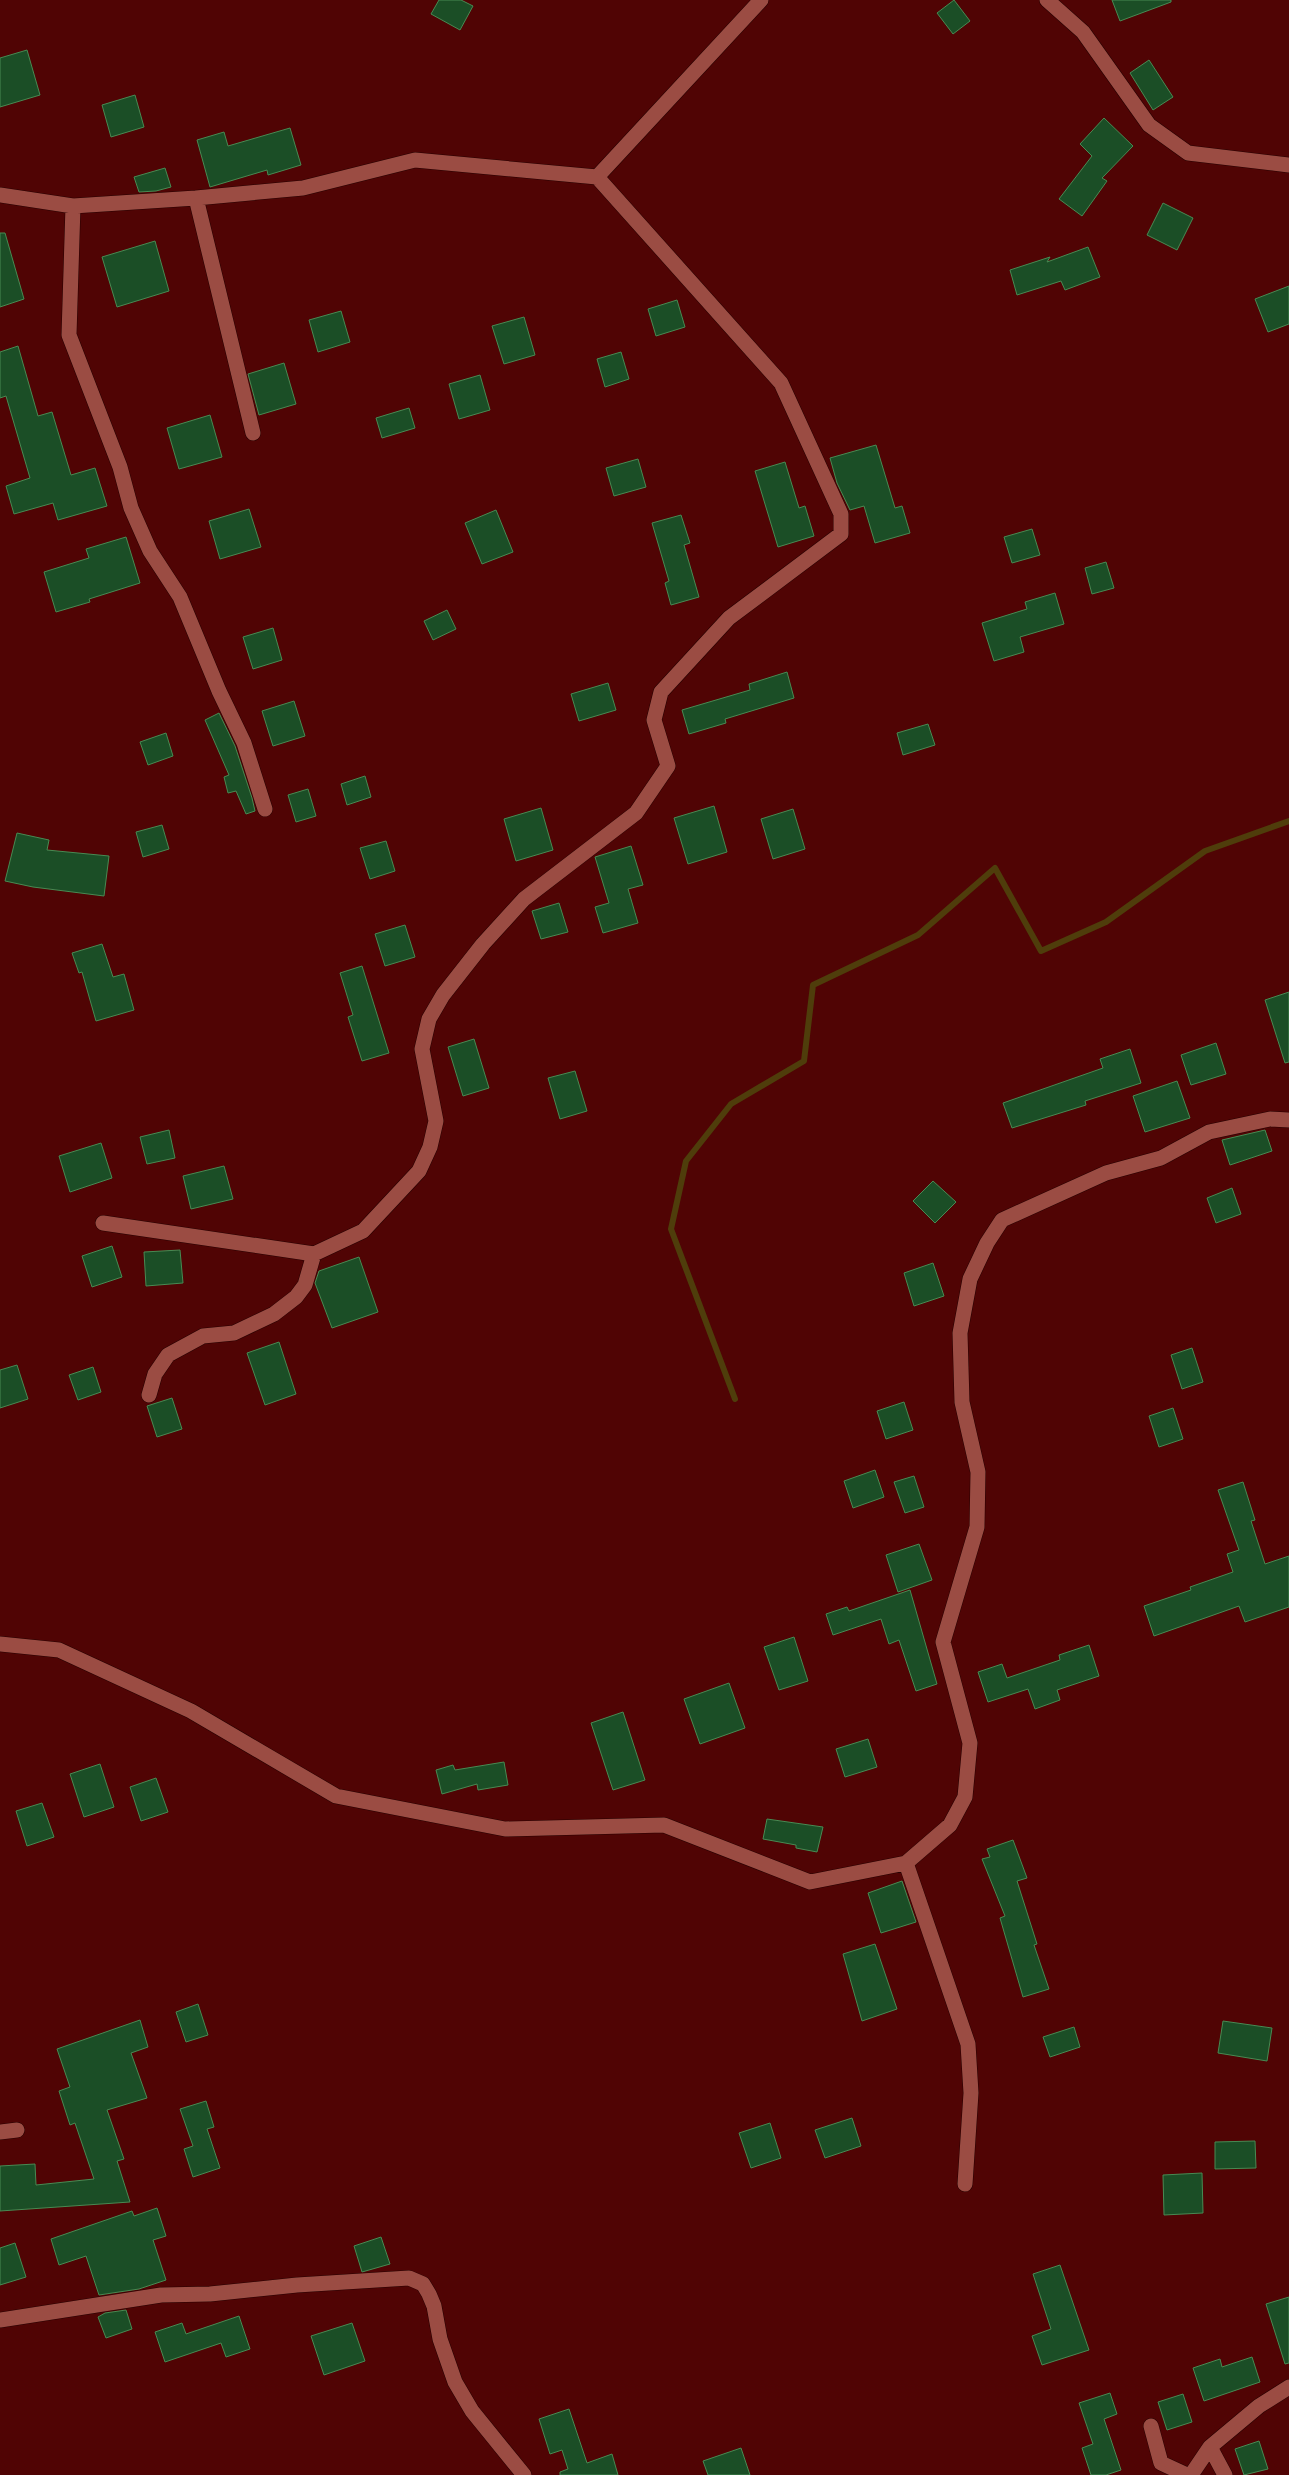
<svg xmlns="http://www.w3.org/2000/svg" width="1289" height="2475" font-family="'Fira Sans',sans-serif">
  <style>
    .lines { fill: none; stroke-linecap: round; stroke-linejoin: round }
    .stream { stroke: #4f3d0b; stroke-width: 6 }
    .building { fill: #1b4e26; stroke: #488a53 }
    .minor-casing { stroke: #260202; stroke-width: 16 }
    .minor { stroke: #9b4c43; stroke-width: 15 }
  </style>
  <rect width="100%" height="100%" fill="#500404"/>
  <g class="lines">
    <path class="stream" d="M 735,1399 L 671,1229 L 686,1161 L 731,1104 L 804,1061 L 813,985 L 918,935 L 995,868 L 1041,951 L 1106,922 L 1205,851 L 1289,821"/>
  </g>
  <path class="building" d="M 439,0 L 461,0 L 473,6 L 460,30 L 431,14 Z
    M 954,0 L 970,21 L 953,34 L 937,13 Z
    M 1112,0 L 1171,0 L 1171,2 L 1120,21 Z
    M 27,50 L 40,95 L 0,107 L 0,58 Z
    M 1149,60 L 1173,97 L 1153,110 L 1130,73 Z
    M 135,95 L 144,127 L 111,137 L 102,105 Z
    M 1104,118 L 1133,146 L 1102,178 L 1107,181 L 1082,216 L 1059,199 L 1092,156 L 1080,144 Z
    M 290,128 L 301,165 L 268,175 L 267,170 L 210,187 L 197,140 L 224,132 L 228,146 Z
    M 165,168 L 171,187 L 156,191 L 139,192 L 134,177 Z
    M 1163,203 L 1193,218 L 1177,250 L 1147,235 Z
    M 0,233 L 5,233 L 24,299 L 0,307 Z
    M 155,241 L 169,291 L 117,307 L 102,257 Z
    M 1088,247 L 1100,277 L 1065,290 L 1061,281 L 1017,295 L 1010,270 L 1050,257 L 1047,262 Z
    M 1289,286 L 1289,324 L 1268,332 L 1255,299 Z
    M 677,300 L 685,327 L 656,336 L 648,309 Z
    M 341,311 L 350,342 L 318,352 L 309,320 Z
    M 524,317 L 535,355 L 504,364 L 492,326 Z
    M 18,346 L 38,416 L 52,412 L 71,475 L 95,468 L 107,506 L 58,520 L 53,503 L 14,514 L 6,486 L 30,478 L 6,396 L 0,398 L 0,352 Z
    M 621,352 L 629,379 L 605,387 L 597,359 Z
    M 284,363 L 296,404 L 259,415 L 248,374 Z
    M 480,375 L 490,410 L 459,419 L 449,384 Z
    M 409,408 L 415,428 L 382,438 L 376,418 Z
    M 210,415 L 222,457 L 179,469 L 167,428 Z
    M 876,445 L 895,508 L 902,506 L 910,533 L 875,543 L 864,506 L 850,510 L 837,483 L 830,458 Z
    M 638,459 L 646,487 L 614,496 L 606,468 Z
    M 785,462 L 799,508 L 805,506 L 814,536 L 778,547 L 755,471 Z
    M 249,509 L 261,547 L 220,559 L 209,521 Z
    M 496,510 L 513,552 L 482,564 L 465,523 Z
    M 681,515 L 690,543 L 684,545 L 699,597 L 671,605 L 665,583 L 669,581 L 652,523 Z
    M 1032,529 L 1040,555 L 1012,563 L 1004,537 Z
    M 126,537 L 140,583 L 89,599 L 90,602 L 56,612 L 44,572 L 89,558 L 86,549 Z
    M 1106,562 L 1114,588 L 1092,594 L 1085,568 Z
    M 1055,593 L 1064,624 L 1020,637 L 1024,652 L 994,661 L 982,623 L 1027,609 L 1025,602 Z
    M 447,610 L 456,629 L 433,640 L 424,621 Z
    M 273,628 L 282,660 L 253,669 L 243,637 Z
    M 787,672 L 794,698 L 725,719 L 726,723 L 689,734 L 682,710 L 750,690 L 749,684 Z
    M 608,683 L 616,710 L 579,721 L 571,694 Z
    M 294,701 L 305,736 L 273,746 L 262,711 Z
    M 219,713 L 235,746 L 252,798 L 255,811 L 246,814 L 236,791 L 228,793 L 224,777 L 229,775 L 205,720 Z
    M 928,724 L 935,745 L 903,755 L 897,733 Z
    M 166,733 L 173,756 L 148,765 L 140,742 Z
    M 365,776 L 371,797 L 347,805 L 341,784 Z
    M 308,789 L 316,816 L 296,822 L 288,795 Z
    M 714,806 L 727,852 L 688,864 L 674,818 Z
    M 541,808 L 553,850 L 516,861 L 504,819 Z
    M 793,809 L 805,849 L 773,859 L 761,819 Z
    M 162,825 L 169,849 L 143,857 L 136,832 Z
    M 17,833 L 49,840 L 47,850 L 109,856 L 104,896 L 33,887 L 5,881 Z
    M 386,841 L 395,871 L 370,879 L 360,848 Z
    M 631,846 L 643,885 L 628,889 L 638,923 L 603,933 L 595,907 L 609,903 L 595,857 Z
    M 559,903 L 568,932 L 541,939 L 532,911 Z
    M 405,925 L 415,957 L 385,966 L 375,934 Z
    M 102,944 L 113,977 L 124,974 L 134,1010 L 96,1021 L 82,972 L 79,973 L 72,953 Z
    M 362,966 L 389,1053 L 362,1061 L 348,1017 L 353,1015 L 340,973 Z
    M 1289,992 L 1289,1062 L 1285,1063 L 1265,1000 Z
    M 474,1039 L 489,1088 L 463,1096 L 448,1047 Z
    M 1216,1043 L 1226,1074 L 1191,1085 L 1181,1055 Z
    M 1130,1049 L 1141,1083 L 1085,1101 L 1086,1105 L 1012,1128 L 1003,1103 L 1103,1068 L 1100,1059 Z
    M 575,1071 L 587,1111 L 560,1119 L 548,1078 Z
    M 1177,1081 L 1190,1118 L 1145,1132 L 1133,1096 Z
    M 169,1130 L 175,1158 L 147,1164 L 140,1137 Z
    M 1265,1130 L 1272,1151 L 1230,1165 L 1222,1140 Z
    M 101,1143 L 112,1178 L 70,1192 L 59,1156 Z
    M 224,1166 L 233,1199 L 191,1209 L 183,1176 Z
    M 933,1181 L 956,1202 L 935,1223 L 913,1201 Z
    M 1232,1188 L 1241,1214 L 1216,1223 L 1207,1198 Z
    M 112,1246 L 122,1277 L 92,1287 L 82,1256 Z
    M 180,1250 L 183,1283 L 146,1286 L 144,1252 Z
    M 359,1257 L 378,1312 L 332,1328 L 315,1283 L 319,1271 Z
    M 933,1263 L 944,1296 L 914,1306 L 904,1273 Z
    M 279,1342 L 296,1394 L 265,1405 L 247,1353 Z
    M 1192,1348 L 1203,1382 L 1182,1389 L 1171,1355 Z
    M 17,1365 L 28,1399 L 0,1408 L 0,1370 Z
    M 93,1367 L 101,1392 L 78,1400 L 69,1375 Z
    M 172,1398 L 182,1429 L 157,1437 L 147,1406 Z
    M 904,1402 L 913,1430 L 886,1439 L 877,1411 Z
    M 1173,1408 L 1183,1439 L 1159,1447 L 1149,1416 Z
    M 875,1470 L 884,1497 L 853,1508 L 844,1481 Z
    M 914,1476 L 924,1507 L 905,1513 L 894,1482 Z
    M 1243,1482 L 1255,1520 L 1251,1521 L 1265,1564 L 1289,1556 L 1289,1607 L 1245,1622 L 1239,1606 L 1154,1636 L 1144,1606 L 1191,1590 L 1190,1587 L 1233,1572 L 1227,1554 L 1239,1550 L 1218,1490 Z
    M 919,1544 L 932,1580 L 898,1592 L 886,1555 Z
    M 910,1590 L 937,1684 L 916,1691 L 899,1640 L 889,1644 L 881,1619 L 833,1635 L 826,1614 L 847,1607 L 849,1611 Z
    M 794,1637 L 808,1681 L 779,1690 L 764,1647 Z
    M 1089,1645 L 1099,1676 L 1057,1690 L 1060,1700 L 1035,1709 L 1028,1689 L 988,1702 L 978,1672 L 1002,1664 L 1007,1678 L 1060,1660 L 1059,1655 Z
    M 729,1683 L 745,1728 L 700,1744 L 684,1699 Z
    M 623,1712 L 645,1780 L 613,1790 L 591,1723 Z
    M 868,1739 L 877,1767 L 845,1777 L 836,1749 Z
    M 504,1762 L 508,1785 L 478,1790 L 477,1784 L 442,1794 L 436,1770 L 453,1765 L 455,1770 Z
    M 100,1764 L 114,1807 L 84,1817 L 70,1774 Z
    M 156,1778 L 168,1812 L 141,1821 L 130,1787 Z
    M 42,1803 L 54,1837 L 27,1846 L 16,1811 Z
    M 767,1819 L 823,1827 L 817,1852 L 796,1848 L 796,1845 L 763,1839 Z
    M 1013,1840 L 1027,1878 L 1017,1881 L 1037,1944 L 1034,1945 L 1049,1989 L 1023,1997 L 1000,1918 L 1005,1916 L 982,1859 L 990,1857 L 987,1849 Z
    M 902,1881 L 916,1922 L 881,1933 L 868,1893 Z
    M 875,1944 L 897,2009 L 862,2021 L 843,1954 Z
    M 198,2004 L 208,2035 L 186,2042 L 176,2012 Z
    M 140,2020 L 148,2047 L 131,2053 L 147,2098 L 107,2110 L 124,2159 L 117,2161 L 130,2202 L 0,2211 L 0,2166 L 35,2164 L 36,2185 L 94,2179 L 75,2123 L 70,2125 L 59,2091 L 70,2087 L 57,2049 Z
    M 1223,2021 L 1272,2028 L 1267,2061 L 1218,2053 Z
    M 1074,2027 L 1080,2047 L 1050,2057 L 1043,2037 Z
    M 206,2101 L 214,2127 L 207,2129 L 220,2168 L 193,2177 L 184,2149 L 193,2146 L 180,2109 Z
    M 852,2118 L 861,2146 L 825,2158 L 815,2130 Z
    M 770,2123 L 781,2158 L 751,2168 L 739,2133 Z
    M 1255,2141 L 1256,2168 L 1215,2169 L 1215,2142 Z
    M 1202,2173 L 1203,2213 L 1164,2215 L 1163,2175 Z
    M 157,2208 L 166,2236 L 153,2240 L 166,2280 L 139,2289 L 99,2295 L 86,2256 L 59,2265 L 51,2239 L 132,2211 L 134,2216 Z
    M 381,2237 L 390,2264 L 362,2272 L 354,2246 Z
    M 15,2243 L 26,2277 L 0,2285 L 0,2248 Z
    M 1060,2265 L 1089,2350 L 1042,2365 L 1032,2336 L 1051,2329 L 1033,2274 Z
    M 1289,2297 L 1289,2363 L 1285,2364 L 1266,2304 Z
    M 126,2310 L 132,2329 L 106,2338 L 98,2317 L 105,2313 Z
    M 239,2316 L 250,2349 L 226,2357 L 221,2343 L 165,2362 L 155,2332 L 182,2323 L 186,2334 Z
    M 352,2323 L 365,2361 L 324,2375 L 311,2336 Z
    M 1252,2357 L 1260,2382 L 1204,2401 L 1193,2368 L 1220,2359 L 1222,2367 Z
    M 1110,2393 L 1117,2414 L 1104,2419 L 1121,2470 L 1106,2475 L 1091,2475 L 1082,2448 L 1093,2444 L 1079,2403 Z
    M 1183,2394 L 1192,2422 L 1167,2430 L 1158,2402 Z
    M 569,2409 L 587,2463 L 612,2454 L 618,2475 L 560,2475 L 560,2472 L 568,2469 L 562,2450 L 550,2454 L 539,2419 Z
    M 1259,2441 L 1268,2469 L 1244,2475 L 1235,2449 Z
    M 741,2448 L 750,2475 L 708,2475 L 703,2461 Z"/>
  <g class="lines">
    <g class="minor-casing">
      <path id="minor" d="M 1047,0 L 1083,32 L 1149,125 L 1188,153 L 1289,165
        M 597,177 L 761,0
        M 0,195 L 73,206 L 69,335 L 120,467 L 131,508 L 150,551 L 180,597 L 219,691 L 244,743 L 265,809
        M 73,206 L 196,198 L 253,433
        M 103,1223 L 314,1254 L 363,1231 L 419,1171 L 430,1147 L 436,1121 L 422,1049 L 429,1019 L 443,995 L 483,944 L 524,899 L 636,813 L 668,766 L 654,720 L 661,692 L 729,618 L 841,534 L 841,514 L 781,383 L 597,177 L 415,160 L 303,188 L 196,198
        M 149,1395 L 155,1374 L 168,1355 L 203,1336 L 234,1333 L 274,1314 L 296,1297 L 305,1285 L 314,1254
        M 0,1644 L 59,1650 L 191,1711 L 336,1796 L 505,1829 L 664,1825 L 810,1882 L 906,1863 L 950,1825 L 965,1797 L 970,1743 L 943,1642 L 977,1527 L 978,1472 L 962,1402 L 960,1333 L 970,1279 L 987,1243 L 1002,1220 L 1106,1173 L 1161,1158 L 1209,1132 L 1270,1119 L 1289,1120
        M 906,1863 L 968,2044 L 971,2093 L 965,2184
        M 0,2132 L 17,2130
        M 0,2320 L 161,2295 L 210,2294 L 297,2285 L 409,2278 L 423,2284 L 429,2294 L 434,2306 L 440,2339 L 455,2382 L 472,2411 L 524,2475
        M 1151,2426 L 1161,2463 L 1187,2475
        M 1210,2447 L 1225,2475
        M 1191,2475 L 1210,2447 L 1259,2406 L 1289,2387"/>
    </g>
    <use href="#minor" class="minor"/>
  </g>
</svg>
